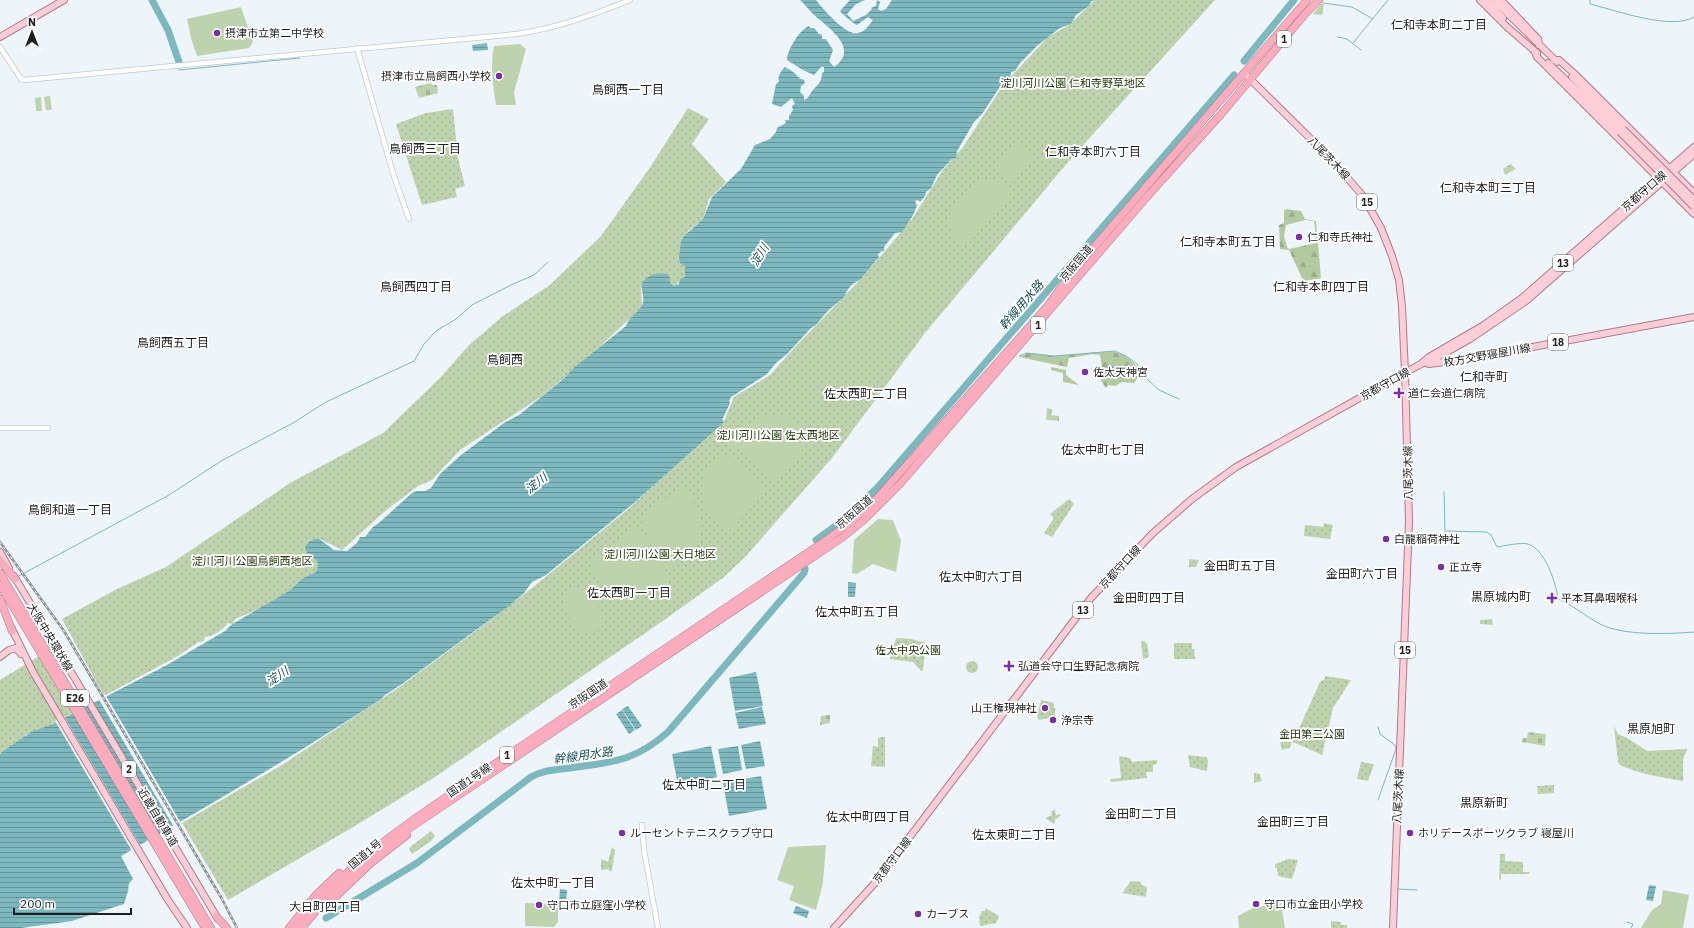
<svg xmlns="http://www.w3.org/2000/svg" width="1694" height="928" font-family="'IBM Plex Sans','Noto Sans JP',sans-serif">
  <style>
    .forest { fill: url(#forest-firs); fill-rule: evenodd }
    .cemetery { fill: url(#cemetery-stones) }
    .park { fill: url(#park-dots) }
    .garden { fill: #bed3ad }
    .water { fill: url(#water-rules) }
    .pier { fill: #edf4fa }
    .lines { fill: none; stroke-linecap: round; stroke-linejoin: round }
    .stream { stroke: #7cb8be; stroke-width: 1 }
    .river { stroke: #7cb8be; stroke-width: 7 }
    .minor-casing { stroke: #c2c9cf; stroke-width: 6 }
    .major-casing { stroke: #ae7b87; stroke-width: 8 }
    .highway-casing { stroke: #ae7b87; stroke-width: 8 }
    .minor { stroke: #fff; stroke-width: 4.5 }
    .major { stroke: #fdced7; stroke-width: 6 }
    .highway { stroke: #fcadbd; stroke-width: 7 }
    .rail-casing { stroke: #898e92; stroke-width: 2.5 }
    .rail { stroke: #fff; stroke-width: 1; stroke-dasharray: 3; stroke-linecap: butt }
    .major-bridge-casing { stroke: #ae7b87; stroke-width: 8; stroke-linecap: butt }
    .major-bridge { stroke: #fdced7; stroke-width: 6 }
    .poi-dot { fill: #7930a2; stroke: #fff; stroke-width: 1.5 }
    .labels { text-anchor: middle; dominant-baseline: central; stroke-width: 3.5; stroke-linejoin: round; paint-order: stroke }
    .shield { fill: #fff; stroke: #616264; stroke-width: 1 }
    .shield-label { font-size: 10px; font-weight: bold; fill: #1d1f22 }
    .poi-label { font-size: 11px; fill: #1d1f22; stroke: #fff; text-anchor: start }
    .park-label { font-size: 11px; fill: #22380a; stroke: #fff }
    .street-label { font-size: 11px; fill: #1d1f22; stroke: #fff }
    .neighbourhood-label { font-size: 12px; fill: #1d1f22; stroke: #fff }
    .water-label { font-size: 12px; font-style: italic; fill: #1b5055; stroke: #fff }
  </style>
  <defs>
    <pattern id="forest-firs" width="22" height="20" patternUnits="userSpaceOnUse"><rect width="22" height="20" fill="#b3caa0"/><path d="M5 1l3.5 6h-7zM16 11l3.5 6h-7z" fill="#9aad8a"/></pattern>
    <pattern id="cemetery-stones" width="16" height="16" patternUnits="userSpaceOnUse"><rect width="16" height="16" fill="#bed3ad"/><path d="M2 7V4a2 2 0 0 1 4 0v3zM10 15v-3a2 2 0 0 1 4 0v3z" fill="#a3b595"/></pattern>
    <pattern id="park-dots" width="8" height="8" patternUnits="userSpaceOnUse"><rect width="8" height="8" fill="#bed3ad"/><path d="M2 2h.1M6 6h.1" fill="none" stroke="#a3b595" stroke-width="1.8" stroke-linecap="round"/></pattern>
    <pattern id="water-rules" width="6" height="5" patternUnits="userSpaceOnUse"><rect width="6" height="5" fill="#7cb8be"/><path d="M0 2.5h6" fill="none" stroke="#65959a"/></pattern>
  </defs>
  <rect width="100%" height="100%" fill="#edf4fa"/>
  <path class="forest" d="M 1286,209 L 1301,211 L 1305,219 L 1316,221 L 1321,278 L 1305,281 L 1303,280 L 1289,250 L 1280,249 L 1279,225 L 1284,223 L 1284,211 ZM 1305,220 L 1314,221 L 1317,243 L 1289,249 L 1287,247 L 1284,236 L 1286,225 Z
    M 1112,351 L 1126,356 L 1140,369 L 1138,377 L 1134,383 L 1122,382 L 1115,386 L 1108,385 L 1106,388 L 1101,381 L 1103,373 L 1100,355 L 1093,354 L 1069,358 L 1067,367 L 1019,357 L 1028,353 L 1055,356 Z
    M 1051,367 L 1066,370 L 1066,375 L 1079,385 L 1063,382 L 1063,373 L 1051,370 Z"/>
  <path class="cemetery" d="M 1321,4 L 1324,4 L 1322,15 L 1313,14 Z
    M 431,83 L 432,85 L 437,85 L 438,93 L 419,98 L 415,87 Z
    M 1511,164 L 1516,169 L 1505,175 L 1503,169 Z
    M 1047,408 L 1052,409 L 1051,415 L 1059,416 L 1059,421 L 1046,420 Z
    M 830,715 L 830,723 L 820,725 L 821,716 Z
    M 1528,732 L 1546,734 L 1545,746 L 1522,742 L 1523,738 L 1527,738 Z"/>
  <path class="park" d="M 1095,0 L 1215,0 L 1074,155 L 925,333 L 832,458 L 746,556 L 724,577 L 667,618 L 432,779 L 348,830 L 228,900 L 182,823 L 282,765 L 398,688 L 484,625 L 537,584 L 627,510 L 724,421 L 734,397 L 770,375 L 794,348 L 863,277 L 912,219 L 943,170 L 963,147 L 1004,84 L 1047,38 L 1069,25 Z
    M 688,108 L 709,119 L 692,144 L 726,182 L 709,199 L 703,219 L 688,231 L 685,277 L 675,286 L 670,282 L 641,287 L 642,307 L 593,353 L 542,396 L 460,450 L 432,480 L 418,486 L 384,512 L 342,550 L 318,538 L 310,541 L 309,556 L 317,561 L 318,566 L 316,572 L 303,578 L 290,590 L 259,609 L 235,619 L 233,624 L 228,623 C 224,629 212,637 205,637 L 204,641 L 199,642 L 176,657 L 104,696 L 62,619 L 117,589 L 166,567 L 290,483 L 383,433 L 441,377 L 469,345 L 503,316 L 550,285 L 601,236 L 649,169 Z
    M 453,109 L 458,158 L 465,186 L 455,189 L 457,197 L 422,205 L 396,124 L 426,113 Z
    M 1069,499 L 1074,504 L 1052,537 L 1044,533 L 1054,518 L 1050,514 Z
    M 1324,523 L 1333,525 L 1330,539 L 1304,536 L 1305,525 L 1323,527 Z
    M 1189,559 L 1199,560 L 1196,567 L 1189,567 Z
    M 1492,619 L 1493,625 L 1480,624 L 1480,620 Z
    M 896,638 L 912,639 L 926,643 L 923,670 L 921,671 L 913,662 L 890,659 Z
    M 1141,641 L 1145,641 L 1145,643 L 1147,643 L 1149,657 L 1143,659 Z
    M 1174,643 L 1192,643 L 1192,649 L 1194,649 L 1195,659 L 1174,659 Z
    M 44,653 L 80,710 L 51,725 L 25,735 L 24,740 L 0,756 L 0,680 Z
    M966 667a6 6 0 1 1 12 0a6 6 0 1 1-12 0Z
    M 1325,676 L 1351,680 L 1333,708 L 1322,755 L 1293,742 L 1320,682 L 1325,679 Z
    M 1041,700 L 1054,703 L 1054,708 L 1056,708 L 1055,710 L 1055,717 L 1039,720 L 1037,716 Z
    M 1614,726 L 1618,734 L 1629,739 L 1647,751 L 1687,749 L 1683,760 L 1683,781 C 1660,777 1638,774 1618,764 L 1620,763 L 1618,762 Z
    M 882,737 L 885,737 L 885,767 L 871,766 L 873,746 L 878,747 L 878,738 Z
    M 1280,742 L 1292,742 L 1289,749 L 1288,748 L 1282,750 Z
    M 1188,755 L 1206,757 L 1208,760 L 1207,771 L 1190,767 Z
    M 1119,756 L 1130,758 L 1132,762 L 1157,760 L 1157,764 L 1153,765 L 1153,772 L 1146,772 L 1147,778 L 1111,782 L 1110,779 L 1121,778 Z
    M 1361,762 L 1374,764 L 1368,781 L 1357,779 Z
    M 1254,773 L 1260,774 L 1262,781 L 1254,783 Z
    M 1554,785 L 1554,793 L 1538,794 L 1537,786 Z
    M 1055,810 L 1056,815 L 1061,814 L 1061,815 L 1055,820 L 1054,824 L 1045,818 L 1052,815 L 1051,811 Z
    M 431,831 L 435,836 L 431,841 L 412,854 L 409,848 Z
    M 612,847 L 615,850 L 612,871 L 609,871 L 609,869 L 601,870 L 601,859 L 608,862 Z
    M 1500,854 L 1505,854 L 1505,861 L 1523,862 L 1523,872 L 1530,872 L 1529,874 L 1501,874 L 1501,880 L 1499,879 Z
    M 1288,859 L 1298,860 L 1292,879 L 1278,876 L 1277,868 L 1275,868 L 1275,864 Z
    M 1131,881 L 1141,882 L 1141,885 L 1147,887 L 1146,897 L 1122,893 Z
    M 985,908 L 999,916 L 996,923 L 980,926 L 979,917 L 982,911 L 985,911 Z
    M 1331,921 L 1341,922 L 1341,925 L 1347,925 L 1347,928 L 1331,928 Z"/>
  <path class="garden" d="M 241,7 L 253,42 L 249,48 L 197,56 L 191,38 L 187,19 Z
    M 520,44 L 526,49 L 514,92 L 516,105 L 496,105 C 493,86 490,66 494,46 Z
    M 50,96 L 52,110 L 46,110 L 44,97 Z
    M 41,97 L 42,111 L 36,111 L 35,98 Z
    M 1016,144 L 1034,158 L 1012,184 L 995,169 Z
    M 987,179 L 1001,182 L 1013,191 L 969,243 L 962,243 L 952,234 L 948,220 L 952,207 L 972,185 Z
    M 770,414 C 790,417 799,422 815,436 L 777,478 L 774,480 L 729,442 C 741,428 752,420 770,414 Z
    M 723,452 L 765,487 L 766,492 L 728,533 C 723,529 716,524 711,519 C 709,516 708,511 706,507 C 696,483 704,467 723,452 Z
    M 683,485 C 709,521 710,543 670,568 L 641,526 L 643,524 L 641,517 Z
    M 878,519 L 893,520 L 901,541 L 896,572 L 873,564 L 857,574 L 852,573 L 854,540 Z
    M 634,529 L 640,530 L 669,575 C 667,579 665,583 662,586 C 651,596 631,598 617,592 C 605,588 596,574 589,564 Z
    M 575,587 C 590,589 604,609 603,625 L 595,633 L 587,634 L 581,632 L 564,610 L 564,595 Z
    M 826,845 L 823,883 L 816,910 L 789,900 L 794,886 L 777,880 L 788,847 Z
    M 1663,890 L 1689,895 L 1683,928 L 1641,928 L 1652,910 L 1661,904 Z
    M 525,903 L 552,904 L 558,909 L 558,922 L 554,927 L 525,926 Z
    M 1281,903 L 1285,928 L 1239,928 L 1238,916 L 1253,908 Z"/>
  <path class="water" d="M 800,0 L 816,0 C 823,9 846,36 858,33 C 865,32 869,25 873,20 L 868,17 L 857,25 C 854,24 842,14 840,11 L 850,0 L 865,0 L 856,4 L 847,14 L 853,21 L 866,15 L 872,9 L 871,8 L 876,6 L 877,0 L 880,2 L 878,9 L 881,11 L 886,9 L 892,0 L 1095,0 L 1091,2 L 1089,6 L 1076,15 L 1071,24 L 1060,28 L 1038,45 L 1020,63 L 1015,71 L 1011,72 L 1010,80 L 1003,82 L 982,114 L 974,122 L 957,151 L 956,158 L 952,159 L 937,175 L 931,188 L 926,192 L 925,196 L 920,202 L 918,200 L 915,201 L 917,206 L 912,217 L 902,232 L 895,233 L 884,247 L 884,251 L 882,251 L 878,254 L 879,257 L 860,280 C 854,282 846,289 845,296 C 839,302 831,307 825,314 C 820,319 818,325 811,328 L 787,354 L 776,363 L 767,374 L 731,397 L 729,401 L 730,403 L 722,420 L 724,421 L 722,424 L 635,502 L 546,575 L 532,582 L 524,593 L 509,606 L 402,684 L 385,695 L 381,699 C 296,755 209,805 121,856 L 133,879 L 129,883 L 128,891 L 124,904 L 72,921 L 21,928 L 0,928 L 0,755 L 2,752 L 31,732 L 53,724 L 167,665 L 225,631 L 231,625 L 277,598 L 290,590 L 303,578 L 316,572 L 318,566 L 317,561 C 310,556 306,555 305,546 L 310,541 L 318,538 L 334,550 L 347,551 L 357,543 L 360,537 L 365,537 L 373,527 L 380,522 L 412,493 L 417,491 L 425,491 L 431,488 L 440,474 L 461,455 L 504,423 L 519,415 L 561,381 L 576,366 L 626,326 C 629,317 636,314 641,307 C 649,296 633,285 650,276 C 656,273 663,273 669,275 L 670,282 L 674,286 L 679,284 L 680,279 L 685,277 L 685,266 L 680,263 L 679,257 L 681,242 L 684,236 L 703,219 L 712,197 L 741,169 L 755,145 L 770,139 L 776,132 L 777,128 L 786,123 L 785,120 L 789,120 L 789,116 L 793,110 L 792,106 L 795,104 L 792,98 L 781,107 L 772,104 L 776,84 L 779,82 C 777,78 781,70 785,67 C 789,69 797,74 799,78 L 804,80 L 805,83 L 801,86 L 800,92 L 804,96 L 804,100 C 810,97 809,95 813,90 C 817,85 822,83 822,73 L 824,72 L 824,67 L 821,67 L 814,75 L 803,70 L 787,60 C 787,50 800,29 809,26 L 810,28 L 814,28 L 819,34 L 822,35 L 822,39 L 826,39 L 833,50 L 829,61 L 834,67 C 861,48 827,27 813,14 C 808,9 805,4 800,0 Z
    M 487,43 L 488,50 L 473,51 L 472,45 Z
    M 1114,366 L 1112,371 L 1115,373 L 1118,371 L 1118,375 L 1115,377 L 1106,377 L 1104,374 L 1105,369 L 1109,366 Z
    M 848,582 L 856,583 L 855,597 L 848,597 Z
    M 756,672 L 763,706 L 735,711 L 729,678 Z
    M 628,706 L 642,726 L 636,730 L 622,709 Z
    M 762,707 L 766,724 L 739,729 L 735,713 Z
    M 622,710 L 635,730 L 629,734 L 616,714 Z
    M 760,741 L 765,766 L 746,769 L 741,745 Z
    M 711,746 L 717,777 L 678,785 L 672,754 Z
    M 738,746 L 742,770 L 723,774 L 718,749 Z
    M 761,776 L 767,809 L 729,816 L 723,783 Z
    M 1649,885 L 1656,886 L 1653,901 L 1646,900 Z
    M 560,889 L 567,890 L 566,903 L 559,903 Z
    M 796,906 L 809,911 L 807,918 L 793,913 Z"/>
  <path class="pier" d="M 105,694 L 181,823 L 174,827 L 98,698 Z
    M 64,716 L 141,846 L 132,851 L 55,721 Z"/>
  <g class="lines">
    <path class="stream" d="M 1590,0 L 1590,4 C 1615,10 1672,31 1694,17
      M 1323,3 L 1352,7 L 1373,19
      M 1337,37 L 1347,39 L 1361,50
      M 1353,43 L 1388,0
      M 179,68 L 179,70 L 300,58
      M 1019,356 L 1027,353 L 1054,356 L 1115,351 L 1126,356 L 1137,364 L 1148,380 L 1159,390 L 1179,399
      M 1444,492 L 1445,531 L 1487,532 L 1491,535 L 1497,547 C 1504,546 1521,542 1528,544 C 1545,549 1556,583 1558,599 C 1573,605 1585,616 1600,624 C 1624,636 1667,634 1694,632
      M 17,577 L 169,495 L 221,461 L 293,423 L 326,402 L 414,361 L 424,344 L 436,331 L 456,319 L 472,305 L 513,284 L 534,275 L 548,262
      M 1378,800 L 1396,749 L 1395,745 L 1380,734 L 1378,727
      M 1397,889 L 1417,890
      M 1627,922 L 1633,924 L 1631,928"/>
    <path class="river" d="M 152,0 L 168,30 L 179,62
      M 1244,61 L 1294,0
      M 816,540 L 845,519 L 878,487 L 1234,75
      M 326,918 L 417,863 L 531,777 C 543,770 556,770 570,768 C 612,762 634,762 668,732 L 804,573 L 805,569"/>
    <g class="minor-casing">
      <path id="minor" d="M 0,47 L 21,79 L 24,80 L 517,34 C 557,28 593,15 630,0
        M 357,48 L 393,173 L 409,219
        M 0,428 L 48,428
        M 642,825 L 644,850 L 658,928"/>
    </g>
    <g class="major-casing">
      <path id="major" d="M 1480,0 L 1506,26 L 1537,53
        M 1486,0 L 1503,18
        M 1494,0 L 1557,62
        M 1501,0 L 1538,39 L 1539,45
        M 0,37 L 64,0
        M 1535,52 L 1537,57 L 1694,214
        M 1554,60 L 1559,60 L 1577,76 L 1694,193
        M 1548,63 L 1620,132
        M 1244,73 L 1331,159 L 1363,196 L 1381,228 L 1392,256 L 1399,280 L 1402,306 L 1405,373 L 1409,521 L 1393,928
        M 1572,77 L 1623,129
        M 1422,363 L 1429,357 L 1484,325 L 1522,298 L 1694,147
        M 1429,364 L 1468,359 L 1694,317
        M 0,552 L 9,568
        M 14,576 L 218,919
        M 11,627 L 33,672 L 168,900 L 187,928
        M 0,657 L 9,650 L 16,648 L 21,654
        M 834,928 L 874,884 L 1091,598 L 1152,534 L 1192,499 L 1236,467 L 1399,376 L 1421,364 L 1431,361 L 1470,339 L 1526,301 L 1694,154"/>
    </g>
    <g class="highway-casing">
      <path id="highway" d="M 0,560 L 15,579
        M 0,573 L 211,928
        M 0,585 L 205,928
        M 0,599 L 12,631
        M 608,687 L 819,545 L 844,527 L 872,504 L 1046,308 L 1070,275 L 1307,0
        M 329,903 L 371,863 L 407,835
        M 216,916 L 227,928
        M 289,928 L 315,896 L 339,873
        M 296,928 C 343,867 401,827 464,785 C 506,756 548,728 590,700
        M 302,928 C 329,893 361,864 395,838 L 843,537 L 864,520 L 900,484 L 1146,198 L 1223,112 L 1306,13 L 1319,0"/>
    </g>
    <use href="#minor" class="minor"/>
    <use href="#major" class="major"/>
    <use href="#highway" class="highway"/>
    <g class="rail-casing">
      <path id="rail" d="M 0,542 L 64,631 L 222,899 L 237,928"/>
    </g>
    <use href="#rail" class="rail"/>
    <g class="major-bridge-casing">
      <path id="major-bridge" d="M 1623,129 L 1694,200
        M 1620,132 L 1694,207"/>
    </g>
    <use href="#major-bridge" class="major-bridge"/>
  </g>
  <g class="poi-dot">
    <circle cx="217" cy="33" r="4"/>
    <circle cx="499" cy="76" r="4"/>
    <circle cx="1299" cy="237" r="4"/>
    <circle cx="1085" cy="372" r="4"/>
    <path d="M1397 387h4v4h4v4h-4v4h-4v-4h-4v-4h4z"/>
    <circle cx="1386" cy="539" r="4"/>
    <circle cx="1441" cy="567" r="4"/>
    <path d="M1550 592h4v4h4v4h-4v4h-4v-4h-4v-4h4z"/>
    <path d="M1007 660h4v4h4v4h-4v4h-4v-4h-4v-4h4z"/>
    <circle cx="1045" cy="708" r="4"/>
    <circle cx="1053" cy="720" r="4"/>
    <circle cx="622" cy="833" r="4"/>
    <circle cx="1410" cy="833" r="4"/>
    <circle cx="1256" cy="904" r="4"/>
    <circle cx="539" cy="905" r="4"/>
    <circle cx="918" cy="914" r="4"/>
  </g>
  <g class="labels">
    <g class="shield">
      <rect x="1277" y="31" width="14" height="16" rx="3"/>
      <rect x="1357" y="194" width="20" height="16" rx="3"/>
      <rect x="1553" y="255" width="20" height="16" rx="3"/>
      <rect x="1031" y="317" width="14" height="16" rx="3"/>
      <rect x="1548" y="334" width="20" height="16" rx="3"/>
      <rect x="1073" y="602" width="20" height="16" rx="3"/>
      <rect x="1395" y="642" width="20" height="16" rx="3"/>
      <rect x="61" y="690" width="28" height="16" rx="3"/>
      <rect x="500" y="747" width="14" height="16" rx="3"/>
      <rect x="122" y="761" width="14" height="16" rx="3"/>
    </g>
    <g class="shield-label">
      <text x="1284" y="39">1</text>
      <text x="1367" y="202">15</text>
      <text x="1563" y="263">13</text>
      <text x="1038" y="325">1</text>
      <text x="1558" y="342">18</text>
      <text x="1083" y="610">13</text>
      <text x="1405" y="650">15</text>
      <text x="75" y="698">E26</text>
      <text x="507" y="755">1</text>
      <text x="129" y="769">2</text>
    </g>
    <g class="poi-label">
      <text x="225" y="33">摂津市立第二中学校</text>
      <text x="491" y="76" text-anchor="end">摂津市立鳥飼西小学校</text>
      <text x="1307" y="237">仁和寺氏神社</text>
      <text x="1093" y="372">佐太天神宮</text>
      <text x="1408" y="393">道仁会道仁病院</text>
      <text x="1394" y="539">白龍稲荷神社</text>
      <text x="1449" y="567">正立寺</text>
      <text x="1561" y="598">平本耳鼻咽喉科</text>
      <text x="1018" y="666">弘道会守口生野記念病院</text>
      <text x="1037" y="708" text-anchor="end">山王権現神社</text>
      <text x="1061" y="720">浄宗寺</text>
      <text x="630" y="833">ルーセントテニスクラブ守口</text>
      <text x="1418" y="833">ホリデースポーツクラブ 寝屋川</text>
      <text x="1264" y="904">守口市立金田小学校</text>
      <text x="547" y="905">守口市立庭窪小学校</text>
      <text x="926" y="914">カーブス</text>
    </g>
    <g class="park-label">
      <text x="1073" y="83">淀川河川公園 仁和寺野草地区</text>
      <text x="778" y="435">淀川河川公園 佐太西地区</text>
      <text x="660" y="554">淀川河川公園 大日地区</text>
      <text x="252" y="561">淀川河川公園鳥飼西地区</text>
      <text x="908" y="650">佐太中央公園</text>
      <text x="1312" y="734">金田第二公園</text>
    </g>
    <g class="street-label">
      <text transform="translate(1329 158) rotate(46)">八尾茨木線</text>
      <text transform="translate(1644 191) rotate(-41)">京都守口線</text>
      <text transform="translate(1076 263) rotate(-50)">京阪国道</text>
      <text transform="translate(1487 355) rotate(-10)">枚方交野寝屋川線</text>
      <text transform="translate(1385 384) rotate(-29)">京都守口線</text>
      <text transform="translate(1408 473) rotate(-91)">八尾茨木線</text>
      <text transform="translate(854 512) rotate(-41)">京阪国道</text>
      <text transform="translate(1120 567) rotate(-47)">京都守口線</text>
      <text transform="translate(50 637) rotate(59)">大阪中央環状線</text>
      <text transform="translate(588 694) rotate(-34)">京阪国道</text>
      <text transform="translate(469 780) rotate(-34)">国道1号線</text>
      <text transform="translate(1398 796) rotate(-87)">八尾茨木線</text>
      <text transform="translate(158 817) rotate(59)">近畿自動車道</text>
      <text transform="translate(365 854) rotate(-40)">国道1号</text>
      <text transform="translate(892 860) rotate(-52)">京都守口線</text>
    </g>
    <g class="neighbourhood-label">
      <text x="1439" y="24">仁和寺本町二丁目</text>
      <text x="628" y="89">鳥飼西一丁目</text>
      <text x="425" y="148">鳥飼西三丁目</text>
      <text x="1093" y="151">仁和寺本町六丁目</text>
      <text x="1488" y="187">仁和寺本町三丁目</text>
      <text x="1228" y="241">仁和寺本町五丁目</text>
      <text x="416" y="286">鳥飼西四丁目</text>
      <text x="1321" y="286">仁和寺本町四丁目</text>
      <text x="173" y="342">鳥飼西五丁目</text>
      <text x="505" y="359">鳥飼西</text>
      <text x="1484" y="376">仁和寺町</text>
      <text x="866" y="393">佐太西町二丁目</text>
      <text x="1103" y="449">佐太中町七丁目</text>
      <text x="70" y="509">鳥飼和道一丁目</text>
      <text x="1240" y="565">金田町五丁目</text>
      <text x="1362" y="573">金田町六丁目</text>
      <text x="981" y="576">佐太中町六丁目</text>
      <text x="629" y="592">佐太西町一丁目</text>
      <text x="1501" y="596">黒原城内町</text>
      <text x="1149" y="597">金田町四丁目</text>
      <text x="857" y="611">佐太中町五丁目</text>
      <text x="1651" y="728">黒原旭町</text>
      <text x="704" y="784">佐太中町二丁目</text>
      <text x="1484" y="802">黒原新町</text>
      <text x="1141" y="813">金田町二丁目</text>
      <text x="868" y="816">佐太中町四丁目</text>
      <text x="1293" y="821">金田町三丁目</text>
      <text x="1014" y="834">佐太東町二丁目</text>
      <text x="553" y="882">佐太中町一丁目</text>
      <text x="325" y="906">大日町四丁目</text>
    </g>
    <g class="water-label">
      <text transform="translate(759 255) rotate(-58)">淀川</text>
      <text transform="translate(1021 305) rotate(-49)">幹線用水路</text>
      <text transform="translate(536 483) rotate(-38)">淀川</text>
      <text transform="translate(277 676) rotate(-34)">淀川</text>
      <text transform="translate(583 755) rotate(-8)">幹線用水路</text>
    </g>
  </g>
  <g transform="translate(32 32)" stroke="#ffffff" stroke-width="3" paint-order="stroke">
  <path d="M0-3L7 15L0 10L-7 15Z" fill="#1d1f22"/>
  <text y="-6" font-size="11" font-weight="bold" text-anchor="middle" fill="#1d1f22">N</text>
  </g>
  <path d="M14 908v6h117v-6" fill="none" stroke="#1d1f22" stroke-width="2"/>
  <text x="20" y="908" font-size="12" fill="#1d1f22" stroke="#ffffff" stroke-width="3" paint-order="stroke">200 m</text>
</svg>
